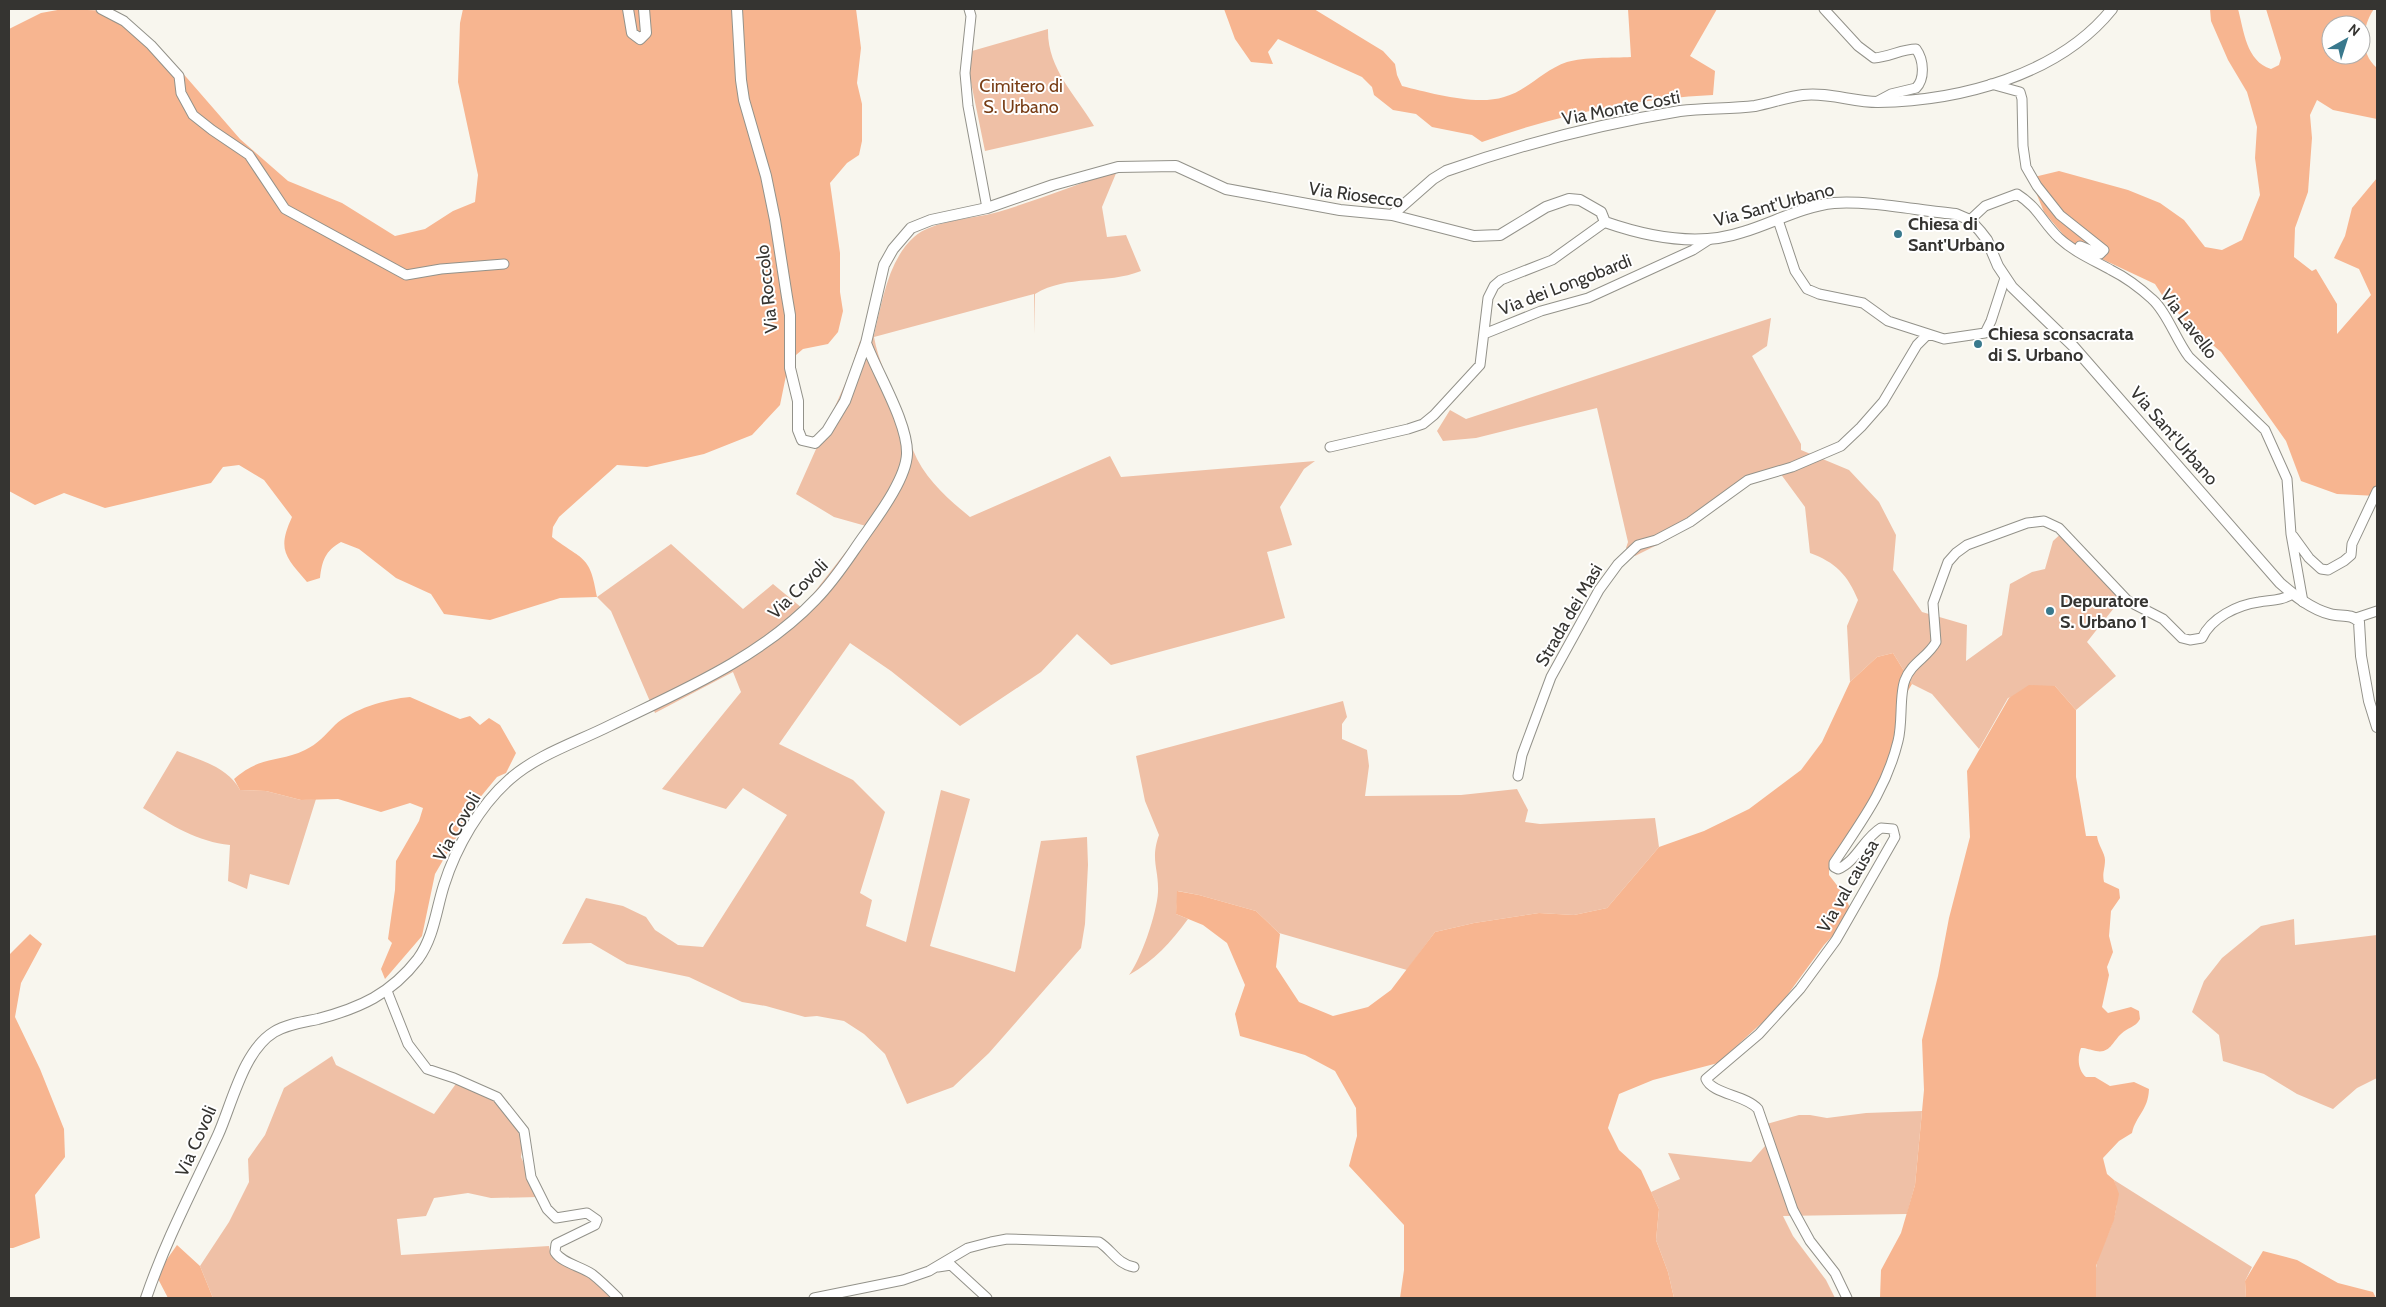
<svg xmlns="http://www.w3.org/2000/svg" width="2386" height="1307" font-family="Cabin,sans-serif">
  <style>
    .green { fill: #efc0a6 }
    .forest { fill: #f7b590; fill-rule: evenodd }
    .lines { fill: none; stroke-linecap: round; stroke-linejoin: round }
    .minor-casing { stroke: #93928a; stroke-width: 11 }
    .tertiary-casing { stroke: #93928a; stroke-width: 12 }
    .minor { stroke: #fff; stroke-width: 9 }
    .tertiary { stroke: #fff; stroke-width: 10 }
    .poi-dot { fill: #39798d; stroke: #fff; stroke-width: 2 }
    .labels { text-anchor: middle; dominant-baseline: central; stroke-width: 4; stroke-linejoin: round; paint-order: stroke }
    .park-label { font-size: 18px; fill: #773c14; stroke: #fff }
    .street-label { font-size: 18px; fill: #353431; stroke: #fff }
    .poi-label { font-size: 18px; font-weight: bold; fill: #353431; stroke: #fff; text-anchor: start }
  </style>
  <rect width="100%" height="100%" fill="#f8f6ee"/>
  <path class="green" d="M 1048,29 C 1047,69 1076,95 1094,126 L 985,151 L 965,53 Z
    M 1117,171 L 1102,207 L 1107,237 L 1126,235 L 1141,271 C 1106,285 1068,274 1035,294 L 1035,334 L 1034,294 L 874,337 C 878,360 889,381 898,403 C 904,418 907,435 913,450 C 924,478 948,499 970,517 L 1110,456 L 1121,477 L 1315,461 L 1304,469 L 1280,507 L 1292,545 L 1267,552 L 1285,618 L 1111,665 L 1077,634 L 1041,672 L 960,726 L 891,671 L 850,643 L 779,744 L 853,780 L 885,812 L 860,893 L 872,900 L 866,926 L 906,942 L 941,790 L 970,799 L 930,946 L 1015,972 L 1041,841 L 1087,837 L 1088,865 L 1085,924 L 1081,948 L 989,1053 L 953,1087 L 907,1104 L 885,1054 L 864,1034 L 844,1021 L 817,1016 L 805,1017 L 766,1006 L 742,1002 L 689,977 L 627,964 L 591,943 L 562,944 L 586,898 L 623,906 L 646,917 L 655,930 L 678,945 L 703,947 L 787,815 L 743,788 L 726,809 L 662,789 L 741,692 L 733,672 L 655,713 L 611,611 L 597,597 L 671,544 L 743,609 L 773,584 L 802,608 L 866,526 L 834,517 L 796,494 L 849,375 L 860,341 L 874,335 C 882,303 888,260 914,237 C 933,220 973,219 998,212 C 1038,200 1077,184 1117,171 Z
    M 1771,318 L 1767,346 L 1752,356 L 1801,444 L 1801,450 L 1849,470 L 1879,502 L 1896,535 L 1893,570 L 1922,612 L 1967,625 L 1966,661 L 2002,635 L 2010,584 L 2032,572 L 2045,569 L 2053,541 L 2065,530 L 2125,594 L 2087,642 L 2116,676 L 2076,710 L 2055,686 L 2008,698 L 1979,749 L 1932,694 L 1912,684 L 1893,653 L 1877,657 L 1850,682 L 1847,626 L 1858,600 C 1848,575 1835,562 1810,553 L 1805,507 L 1780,473 L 1745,484 L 1705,517 L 1667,540 L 1635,556 L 1626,548 L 1628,542 L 1597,408 L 1476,438 L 1443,441 L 1437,431 L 1450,410 L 1466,419 Z
    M 1343,701 L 1347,717 L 1342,724 L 1342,739 L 1367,750 L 1369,766 L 1365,796 L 1461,795 L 1517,789 L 1528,810 L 1525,822 L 1540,824 L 1655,818 L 1659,847 L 1607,908 L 1574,915 L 1539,913 L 1474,923 L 1435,932 L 1407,970 L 1279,933 L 1256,911 L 1199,895 L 1178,891 L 1176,914 L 1188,919 C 1171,942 1154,961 1129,975 C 1141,959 1157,913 1158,892 C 1159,869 1150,860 1159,835 L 1145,801 L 1136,756 Z
    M 177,751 C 200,760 228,767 240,790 L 266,791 L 301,800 L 316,799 L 289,885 L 250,874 L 247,889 L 228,881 L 230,845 C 198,842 171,825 143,808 Z
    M 2294,919 L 2295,945 L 2377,935 L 2377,1078 L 2357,1088 L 2333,1109 L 2297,1094 L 2264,1074 L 2223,1061 L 2219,1035 L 2192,1012 L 2204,981 L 2222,958 L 2261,926 Z
    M 332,1056 L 336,1065 L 434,1114 L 458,1081 L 487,1090 L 519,1126 L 523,1144 L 521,1157 L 539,1197 L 491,1198 L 468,1193 L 434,1198 L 426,1216 L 397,1219 L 401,1255 L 549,1246 L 550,1251 L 578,1266 L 596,1283 L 602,1281 L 621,1294 L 623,1298 L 213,1298 L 200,1266 L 229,1222 L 249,1182 L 248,1159 L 265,1135 L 284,1088 Z
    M 1922,1111 L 1915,1185 L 1907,1214 L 1783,1216 L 1793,1236 L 1826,1280 L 1835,1298 L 1674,1298 L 1668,1272 L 1656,1240 L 1659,1209 L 1651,1192 L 1680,1179 L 1668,1153 L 1751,1162 L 1765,1146 L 1760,1131 L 1763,1125 L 1799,1115 L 1810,1115 L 1827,1118 L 1866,1113 Z
    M 2114,1180 L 2252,1267 L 2245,1281 L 2246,1298 L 2096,1298 C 2096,1287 2094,1274 2097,1263 C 2106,1233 2124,1212 2114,1180 Z"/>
  <path class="forest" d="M 63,9 L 112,11 L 167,55 L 240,139 L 288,181 L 342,203 L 395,236 L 425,229 L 453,211 L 475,202 L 478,175 L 458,82 L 460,23 L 463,9 L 856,9 L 861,48 L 857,83 L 862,104 L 862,141 L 859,155 L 847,163 L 830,183 L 840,253 L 840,292 L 843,311 L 838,332 L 828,344 L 803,349 L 789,361 L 780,405 L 752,435 L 704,454 L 647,467 L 617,465 L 559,517 L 553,527 L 552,537 C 583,561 590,554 597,597 L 560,598 L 490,620 L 444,614 L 431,594 L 396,578 L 359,549 L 341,542 C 325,551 322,561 320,578 L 307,582 C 285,556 277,550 292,517 L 264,480 L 239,465 L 223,467 L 211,483 L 105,508 L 64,493 L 35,505 L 9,491 L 9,29 L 41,13 Z
    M 1224,9 L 1314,9 L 1383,51 L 1395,64 L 1397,75 L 1402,86 C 1430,93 1476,106 1504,97 C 1527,91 1543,70 1567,62 C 1584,57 1613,58 1631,57 L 1628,9 L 1717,9 L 1690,56 L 1715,71 L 1713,95 C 1632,99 1557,115 1482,142 L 1472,135 L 1432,127 L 1416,114 L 1393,110 L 1374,95 L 1372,87 L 1362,77 L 1278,39 L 1268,52 L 1273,64 L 1251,62 L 1235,39 Z
    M 2210,9 L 2238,9 C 2244,31 2246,61 2271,69 L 2279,65 L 2281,58 L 2266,9 L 2374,9 C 2362,26 2359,53 2377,68 L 2377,119 L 2333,110 L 2317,100 L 2310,115 L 2312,138 L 2308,192 L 2295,228 L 2294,257 L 2312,271 L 2316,269 L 2337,304 L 2337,334 L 2371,295 L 2359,269 L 2334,258 L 2345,236 L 2352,208 L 2377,178 L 2377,496 L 2337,494 L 2301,481 L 2286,441 L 2259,403 L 2221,352 L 2186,322 L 2162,295 L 2155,284 L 2072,245 L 2044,212 L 2030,178 L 2059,171 L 2128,190 L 2160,203 L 2184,220 L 2205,247 L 2222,250 L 2242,240 L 2260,195 L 2255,158 L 2257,127 L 2247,92 L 2228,60 L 2211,21 ZM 2331,25 L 2361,25 L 2361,55 L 2331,55 Z
    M 1893,653 L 1912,684 L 1899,706 L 1891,753 L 1879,788 L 1829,862 L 1829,875 L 1843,893 L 1853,914 L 1824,945 L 1777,1009 L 1718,1063 L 1653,1080 L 1619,1094 L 1608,1128 L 1619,1150 L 1641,1170 L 1659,1209 L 1656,1240 L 1668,1272 L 1674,1298 L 1400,1298 L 1404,1270 L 1404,1225 L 1349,1166 L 1357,1136 L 1356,1108 L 1335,1071 L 1305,1055 L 1240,1036 L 1235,1014 L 1245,985 L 1227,943 L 1203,925 L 1176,914 L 1177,891 L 1199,895 L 1256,911 L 1280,934 L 1276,967 L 1299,1002 L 1333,1016 L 1368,1007 L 1391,990 L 1435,932 L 1474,923 L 1539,913 L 1574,915 L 1607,908 L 1659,847 L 1704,831 L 1749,809 L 1801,770 L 1822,742 L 1850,682 L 1877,657 Z
    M 2029,685 L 2055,686 L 2076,710 L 2076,777 L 2086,836 L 2097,836 C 2098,845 2105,853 2105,860 C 2105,869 2102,873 2104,882 L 2119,889 L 2120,898 L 2111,911 L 2109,936 L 2113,952 L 2107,967 L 2109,975 L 2102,1007 L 2108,1013 L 2131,1007 L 2139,1011 L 2140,1019 C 2135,1028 2128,1027 2121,1034 C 2113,1041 2110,1054 2096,1051 C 2090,1050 2087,1048 2081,1048 C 2077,1058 2078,1070 2086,1077 L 2095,1077 L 2110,1086 L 2134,1082 L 2149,1089 C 2148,1111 2136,1115 2132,1133 L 2119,1141 L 2103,1158 L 2107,1174 L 2114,1180 L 2119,1194 L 2114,1220 L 2096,1266 L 2096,1298 L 1880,1298 L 1881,1270 L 1901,1233 L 1915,1185 L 1924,1090 L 1922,1040 L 1938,976 L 1949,918 L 1970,837 L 1967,771 L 2009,698 Z
    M 410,697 L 460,719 L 470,716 L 480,725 L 489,718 L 500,725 L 516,753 L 506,773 L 497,777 L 478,800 L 435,874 L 422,936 L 385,979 L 381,969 L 392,943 L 388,939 L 395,890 L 396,861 L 419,821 L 423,808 L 410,803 L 381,812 L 338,799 L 301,800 L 266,791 L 240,790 L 234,779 C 261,755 278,763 305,750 C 318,744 325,735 335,725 C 352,709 387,699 410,697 Z
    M 30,934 L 42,944 L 21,983 L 15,1017 L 40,1069 L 64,1129 L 65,1157 L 35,1195 L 40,1238 L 13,1248 L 9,1248 L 9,955 Z
    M 177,1245 L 200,1266 L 213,1298 L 168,1298 L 156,1275 Z
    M 2263,1251 L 2297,1260 L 2338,1283 L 2373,1292 L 2376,1298 L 2246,1298 L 2245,1281 Z"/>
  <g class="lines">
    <g class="minor-casing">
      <path id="minor" d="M 101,9 L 124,21 L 151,45 L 179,76 L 181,93 L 193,115 L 212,130 L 249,155 L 285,209 L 406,275 L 441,269 L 504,264
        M 969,9 L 971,16 L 965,73 L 968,106 L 987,208
        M 1824,9 L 1858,46 L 1874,58 C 1889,57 1902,49 1916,49 C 1924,60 1925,79 1916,88 L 1891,94 L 1876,102
        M 1991,84 L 2020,92 L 2022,99 L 2023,146 L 2026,167 L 2037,186 L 2060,215 L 2104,250 L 2100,254 L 2080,246
        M 1778,220 L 1795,271 L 1807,289 L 1819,294 L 1863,303 L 1888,321 L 1944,339 L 1985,333 L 1991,321 L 2005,278
        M 1970,220 L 1985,206 L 2017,194 C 2039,208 2042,222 2059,238 C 2074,252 2093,260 2111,270 C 2125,277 2140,288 2152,299 C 2167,312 2176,340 2189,357 L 2265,430 L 2287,479 L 2291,534 L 2303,602
        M 1484,334 L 1541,311 L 1588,298 L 1693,250 L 1710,239
        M 1330,447 L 1408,429 L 1423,424 L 1434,415 L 1480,365 L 1488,298 L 1494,286 L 1501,280 L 1552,260 L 1605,222
        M 2293,536 L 2309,558 L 2321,569 L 2328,570 L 2344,561 L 2351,555 L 2352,544 L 2377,491
        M 2356,618 L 2377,611
        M 1518,776 L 1522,755 L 1551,677 L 1599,590 L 1618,564 L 1638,545 L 1656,540 L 1690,522 L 1748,480 L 1792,467 L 1841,446 L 1861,427 L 1883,402 L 1917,345 L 1928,334
        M 387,991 L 408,1044 L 427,1069 L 454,1078 L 497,1097 L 524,1131 L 531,1177 L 547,1209 L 556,1218 L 587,1213 L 597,1220 L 595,1225 L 556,1244 L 555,1252 C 562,1263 580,1266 592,1274 C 601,1281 610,1290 618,1298
        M 938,1267 L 951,1265 L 987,1298
        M 814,1298 L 903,1280 L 929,1271 L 968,1248 L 991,1242 L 1007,1239 L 1099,1242 C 1112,1250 1117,1264 1134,1267
        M 1847,1298 L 1835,1273 L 1810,1241 L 1793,1210 L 1758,1109 C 1746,1095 1712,1094 1706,1079 L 1759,1034 L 1800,989 L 1836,940 L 1895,837 L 1893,829 L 1881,828 C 1864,838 1856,862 1838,869 L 1834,867 L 1834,863 C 1861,822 1886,790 1898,741 C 1903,722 1899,695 1905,680 C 1911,663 1928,657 1936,642 L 1933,603 L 1948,562 L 1956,553 L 1967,545 L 2027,523 L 2044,521 L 2059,528 L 2128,601 L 2163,619 L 2182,638 L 2190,640 L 2202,638 C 2211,618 2237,605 2259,602 C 2270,600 2282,601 2292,594"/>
    </g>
    <g class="tertiary-casing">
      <path id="tertiary" d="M 628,9 L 632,33 L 640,39 L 646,33 L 644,9
        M 737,9 L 741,80 L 744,100 L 766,176 L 775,220 L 787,297 L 790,315 L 790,368 L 798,401 L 798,430 L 802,440 L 815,443 L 827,431 L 845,401 L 866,343 L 884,265 L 893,249 L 911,228 L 931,220 L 987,208 L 1053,185 L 1118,167 L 1176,166 L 1226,189 L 1340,210 L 1392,215 L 1474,236 L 1500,235 L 1546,207 L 1569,199 L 1580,200 L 1601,212 L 1605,222 C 1648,237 1699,247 1743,232 C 1773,223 1803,206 1834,203 C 1867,200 1921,211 1956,214 L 1970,220 L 1980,231 L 1987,240 L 1998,266 L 2012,287 L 2073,346 L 2280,583 C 2295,596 2311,609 2330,614 C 2340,617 2352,613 2359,622 L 2361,656 L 2369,701 L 2377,727
        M 1392,215 L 1433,179 L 1446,171 C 1522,144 1600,124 1680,111 C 1705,108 1730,109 1755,106 C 1771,103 1787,97 1803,95 C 1828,92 1853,102 1878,102 C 1960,101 2059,75 2112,9
        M 146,1298 C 165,1242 193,1189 218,1135 C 232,1104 243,1051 274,1032 C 287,1024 304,1022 318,1019 C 360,1008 391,994 418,959 C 434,937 436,910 444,885 C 456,847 480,805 510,779 C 537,755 577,742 609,726 C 681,691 760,658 816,599 C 835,580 849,557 864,536 C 878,516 906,479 907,454 C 908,423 877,373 866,343"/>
    </g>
    <use href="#minor" class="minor"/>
    <use href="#tertiary" class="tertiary"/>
  </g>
  <g class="poi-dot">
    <circle cx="1898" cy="234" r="5"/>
    <circle cx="1978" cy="344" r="5"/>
    <circle cx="2050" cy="611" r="5"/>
  </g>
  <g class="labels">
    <g class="park-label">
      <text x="1021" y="86">Cimitero di<tspan x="1021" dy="21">S. Urbano</tspan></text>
    </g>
    <g class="street-label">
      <text transform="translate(1621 108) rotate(-11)">Via Monte Costi</text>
      <text transform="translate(1356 195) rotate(8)">Via Riosecco</text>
      <text transform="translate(1774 205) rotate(-15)">Via Sant'Urbano</text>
      <text transform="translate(1565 285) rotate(-21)">Via dei Longobardi</text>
      <text transform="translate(767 289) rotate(-96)">Via Roccolo</text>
      <text transform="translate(2189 324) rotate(53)">Via Lavello</text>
      <text transform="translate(2174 436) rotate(49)">Via Sant'Urbano</text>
      <text transform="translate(798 589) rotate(-45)">Via Covoli</text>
      <text transform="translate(1569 615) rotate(-60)">Strada dei Masi</text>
      <text transform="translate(457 827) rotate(-60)">Via Covoli</text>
      <text transform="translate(1848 886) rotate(-60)">Via val caussa</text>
      <text transform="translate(196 1141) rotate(-66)">Via Covoli</text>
    </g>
    <g class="poi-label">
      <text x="1908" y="224">Chiesa di<tspan x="1908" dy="21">Sant'Urbano</tspan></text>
      <text x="1988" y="334">Chiesa sconsacrata<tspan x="1988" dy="21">di S. Urbano</tspan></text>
      <text x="2060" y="601">Depuratore<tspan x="2060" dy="21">S. Urbano 1</tspan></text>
    </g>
  </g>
  <rect width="2386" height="1307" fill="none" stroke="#353431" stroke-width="20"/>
  <g transform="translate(2346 40) rotate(39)"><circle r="24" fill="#ffffff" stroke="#aeaead"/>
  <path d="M0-4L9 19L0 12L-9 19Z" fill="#39798d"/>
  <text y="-8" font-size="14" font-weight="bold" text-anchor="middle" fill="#353431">N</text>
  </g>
</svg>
